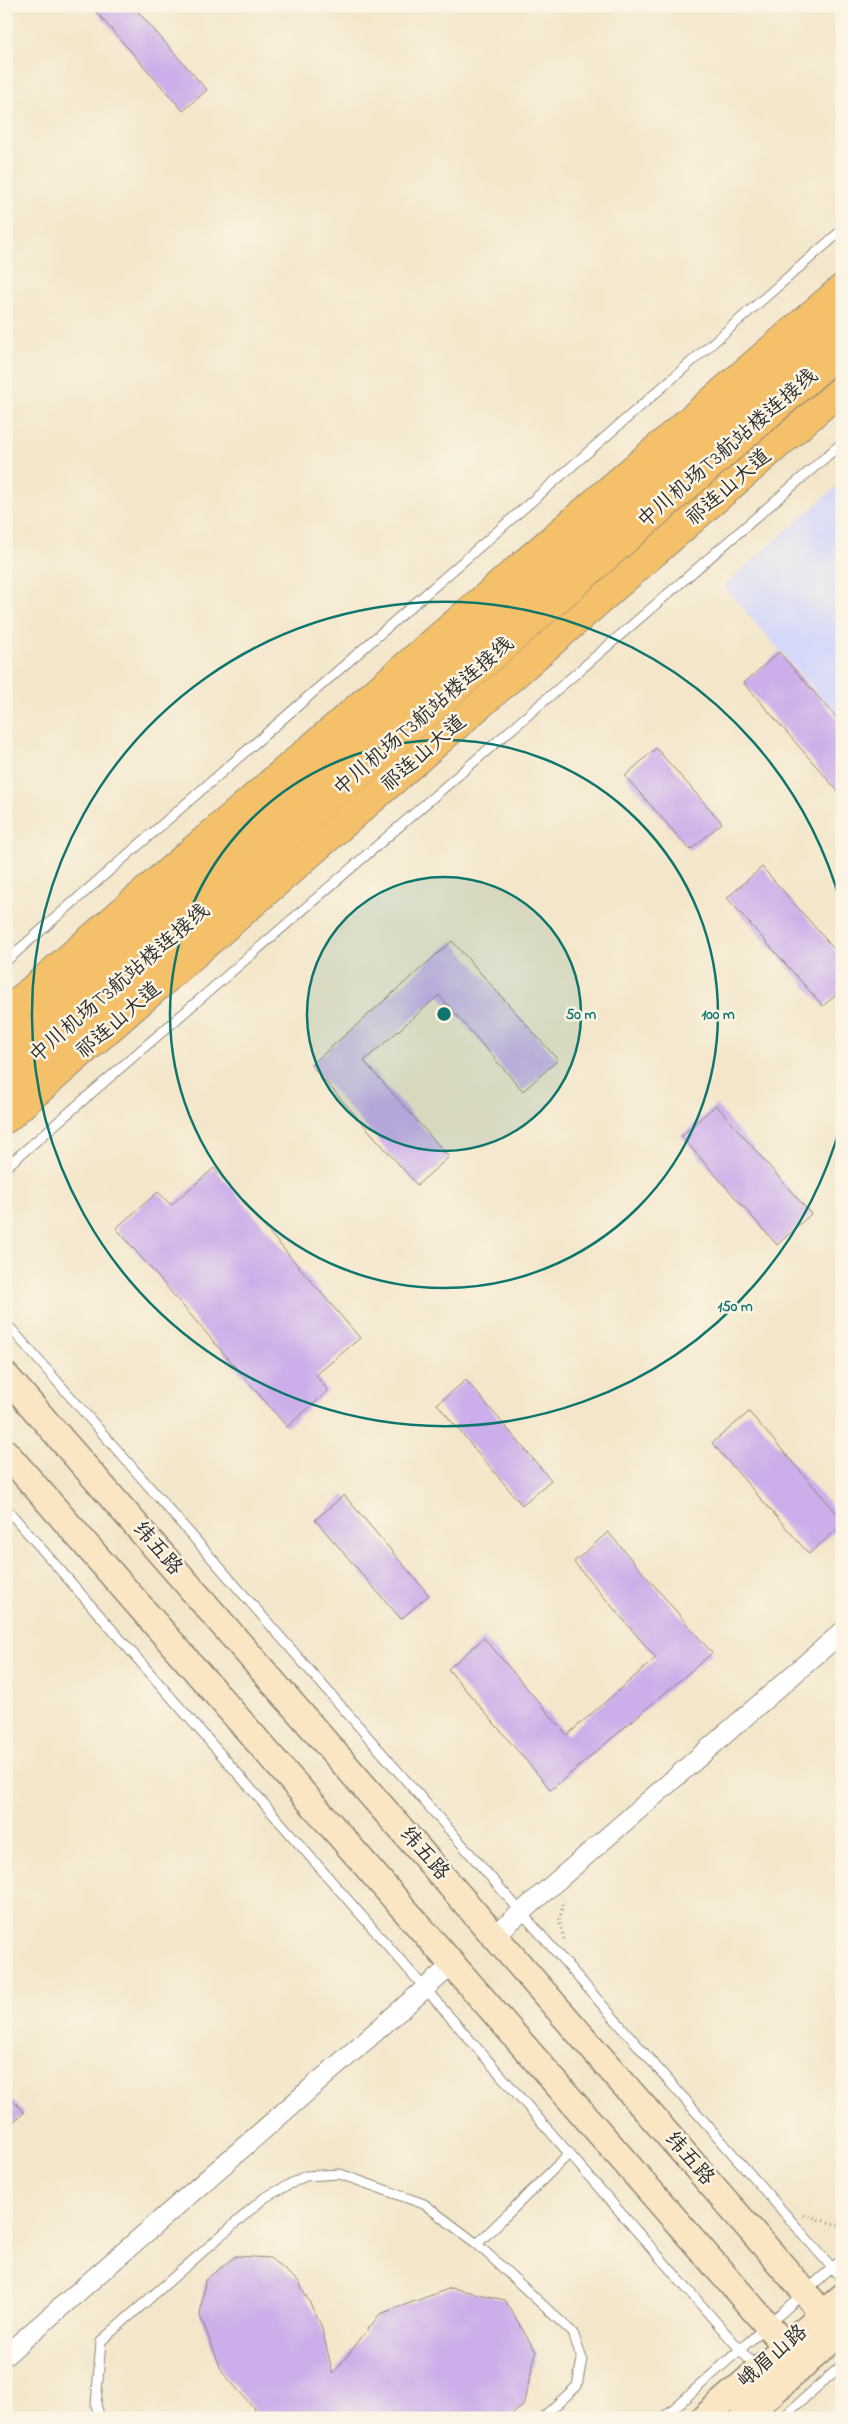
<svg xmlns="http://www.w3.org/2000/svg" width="848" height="2424" font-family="'Indie Flower','LXGW WenKai TC',sans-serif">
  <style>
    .built { fill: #d4d8f9 }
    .building { fill: #cbaeea }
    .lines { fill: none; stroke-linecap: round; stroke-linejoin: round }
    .lane-casing { stroke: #8f887a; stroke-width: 11 }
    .street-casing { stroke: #8f887a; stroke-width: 21 }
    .secondary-casing { stroke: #8f887a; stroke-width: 29 }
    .primary-casing { stroke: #8f887a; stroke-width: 30 }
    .highway-casing { stroke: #8f887a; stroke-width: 30 }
    .path { stroke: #8f887a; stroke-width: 3; stroke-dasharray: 1 4; stroke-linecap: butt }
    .lane { stroke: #fff; stroke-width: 9 }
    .street { stroke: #fff; stroke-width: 19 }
    .secondary { stroke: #fbe6c3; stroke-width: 26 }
    .primary { stroke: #f4c16a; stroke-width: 28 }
    .highway { stroke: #f4c16a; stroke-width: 28 }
    .ring { fill: none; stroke: #0f766e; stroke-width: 2.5 }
    .labels { text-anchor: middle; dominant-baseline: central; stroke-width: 5; stroke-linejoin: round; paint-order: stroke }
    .street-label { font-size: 21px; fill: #2b2b2b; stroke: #fcf5e5 }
    .centre { fill: #0f766e; stroke: #fcf5e5; stroke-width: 2.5 }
    .ring-label { font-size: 15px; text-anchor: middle; font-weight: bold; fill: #0f766e; stroke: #fcf5e5; stroke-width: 5; stroke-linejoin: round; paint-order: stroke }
  </style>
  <rect width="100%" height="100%" fill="#fcf5e5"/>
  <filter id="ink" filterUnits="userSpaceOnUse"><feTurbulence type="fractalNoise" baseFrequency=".02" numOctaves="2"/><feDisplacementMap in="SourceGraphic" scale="10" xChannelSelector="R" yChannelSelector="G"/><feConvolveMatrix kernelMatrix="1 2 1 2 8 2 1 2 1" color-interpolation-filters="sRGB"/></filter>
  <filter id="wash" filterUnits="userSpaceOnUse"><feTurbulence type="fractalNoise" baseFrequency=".0096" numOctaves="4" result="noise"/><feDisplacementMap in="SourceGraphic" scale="20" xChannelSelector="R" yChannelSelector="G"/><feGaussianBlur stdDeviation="1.12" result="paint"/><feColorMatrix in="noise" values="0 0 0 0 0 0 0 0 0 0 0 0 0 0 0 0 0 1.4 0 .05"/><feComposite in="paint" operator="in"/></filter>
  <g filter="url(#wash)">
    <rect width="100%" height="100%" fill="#f3e6ca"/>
    <path class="built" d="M 842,482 L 842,721 L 723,586 Z"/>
    <g id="blocks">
      <path class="building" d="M 91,6 L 133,6 L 207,90 L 183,111 Z
        M 779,652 L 842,724 L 842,796 L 744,683 Z
        M 656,748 L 722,823 L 690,850 L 625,776 Z
        M 762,867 L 842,958 L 842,990 L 823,1006 L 727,898 Z
        M 452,941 L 558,1060 L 523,1091 L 439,995 L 364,1061 L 449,1157 L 417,1185 L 311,1065 Z
        M 716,1105 L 811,1214 L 777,1245 L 681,1136 Z
        M 214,1168 L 360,1338 L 316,1375 L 328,1391 L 287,1427 L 116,1228 L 158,1192 L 171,1205 Z
        M 466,1380 L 551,1480 L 522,1505 L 437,1404 Z
        M 749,1412 L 842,1519 L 842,1525 L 809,1554 L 712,1443 Z
        M 344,1495 L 429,1595 L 401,1619 L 315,1520 Z
        M 608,1532 L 712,1653 L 551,1790 L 448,1669 L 484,1638 L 567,1735 L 656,1658 L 574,1562 Z
        M 6,2092 L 24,2113 L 6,2128 Z
        M 236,2256 L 270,2258 L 299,2282 L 321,2325 L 333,2374 L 380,2314 L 451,2288 L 505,2300 L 536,2352 L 523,2406 L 507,2418 L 253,2418 L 254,2408 L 222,2372 L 200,2316 L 205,2280 Z"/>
    </g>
  </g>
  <g filter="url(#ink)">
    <use href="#blocks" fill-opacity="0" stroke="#8f887a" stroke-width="1"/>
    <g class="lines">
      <g class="lane-casing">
        <path id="lane" d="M 6,961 L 842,230
          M 6,1167 L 842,443
          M 6,1323 L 842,2279
          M 6,1508 L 757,2369
          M 477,2244 L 570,2153
          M 100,2418 L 96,2405 L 101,2341 L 264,2198 L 305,2176 L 340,2174 L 424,2204 L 477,2244 L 573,2333 L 582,2359 L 577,2386 L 542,2418
          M 663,2418 L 842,2259
          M 782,2418 L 842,2365"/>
      </g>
      <g class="street-casing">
        <path id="street" d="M 495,1935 L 842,1632
          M 6,2355 L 453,1964"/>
      </g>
      <g class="secondary-casing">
        <path id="secondary" d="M 6,1376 L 804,2291 L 838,2334
          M 6,1453 L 803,2366
          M 704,2418 L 842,2297
          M 743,2418 L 842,2331"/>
      </g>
      <g class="primary-casing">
        <path id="primary" d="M 6,1012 L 842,288
          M 6,1119 L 842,389"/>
      </g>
      <g class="highway-casing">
        <path id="highway" d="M 6,1048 L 842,315
          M 6,1083 L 842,350"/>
      </g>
      <path class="path" d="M 564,1939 L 559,1921 L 564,1900
        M 804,2215 L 842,2226"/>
      <use href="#lane" class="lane"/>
      <use href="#street" class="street"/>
      <use href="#secondary" class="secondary"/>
      <use href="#primary" class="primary"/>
      <use href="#highway" class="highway"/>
    </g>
  </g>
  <circle cx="444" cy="1014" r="137" fill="#0f766e" fill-opacity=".12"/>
  <g class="ring">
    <circle cx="444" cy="1014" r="137"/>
    <circle cx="444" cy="1014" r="274"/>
    <path d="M841 1124A412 412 0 1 1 841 904"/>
  </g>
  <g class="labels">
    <g class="street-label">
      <text transform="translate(728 449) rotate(-41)">中川机场T3航站楼连接线</text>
      <text transform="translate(729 488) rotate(-41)">祁连山大道</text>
      <text transform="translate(424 717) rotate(-41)">中川机场T3航站楼连接线</text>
      <text transform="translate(424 754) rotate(-41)">祁连山大道</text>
      <text transform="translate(120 984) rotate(-41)">中川机场T3航站楼连接线</text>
      <text transform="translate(119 1021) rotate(-41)">祁连山大道</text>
      <text transform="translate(157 1549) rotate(49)">纬五路</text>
      <text transform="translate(424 1854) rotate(49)">纬五路</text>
      <text transform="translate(689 2159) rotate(49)">纬五路</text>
      <text transform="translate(773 2357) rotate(-41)">峨眉山路</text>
    </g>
  </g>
  <circle cx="444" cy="1014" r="8" class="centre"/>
  <g class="ring-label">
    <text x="581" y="1019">50 m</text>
    <text x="718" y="1019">100 m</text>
    <text x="735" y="1311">150 m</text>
  </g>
  <rect width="848" height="2424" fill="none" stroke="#fcf5e5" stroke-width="25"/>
</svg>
